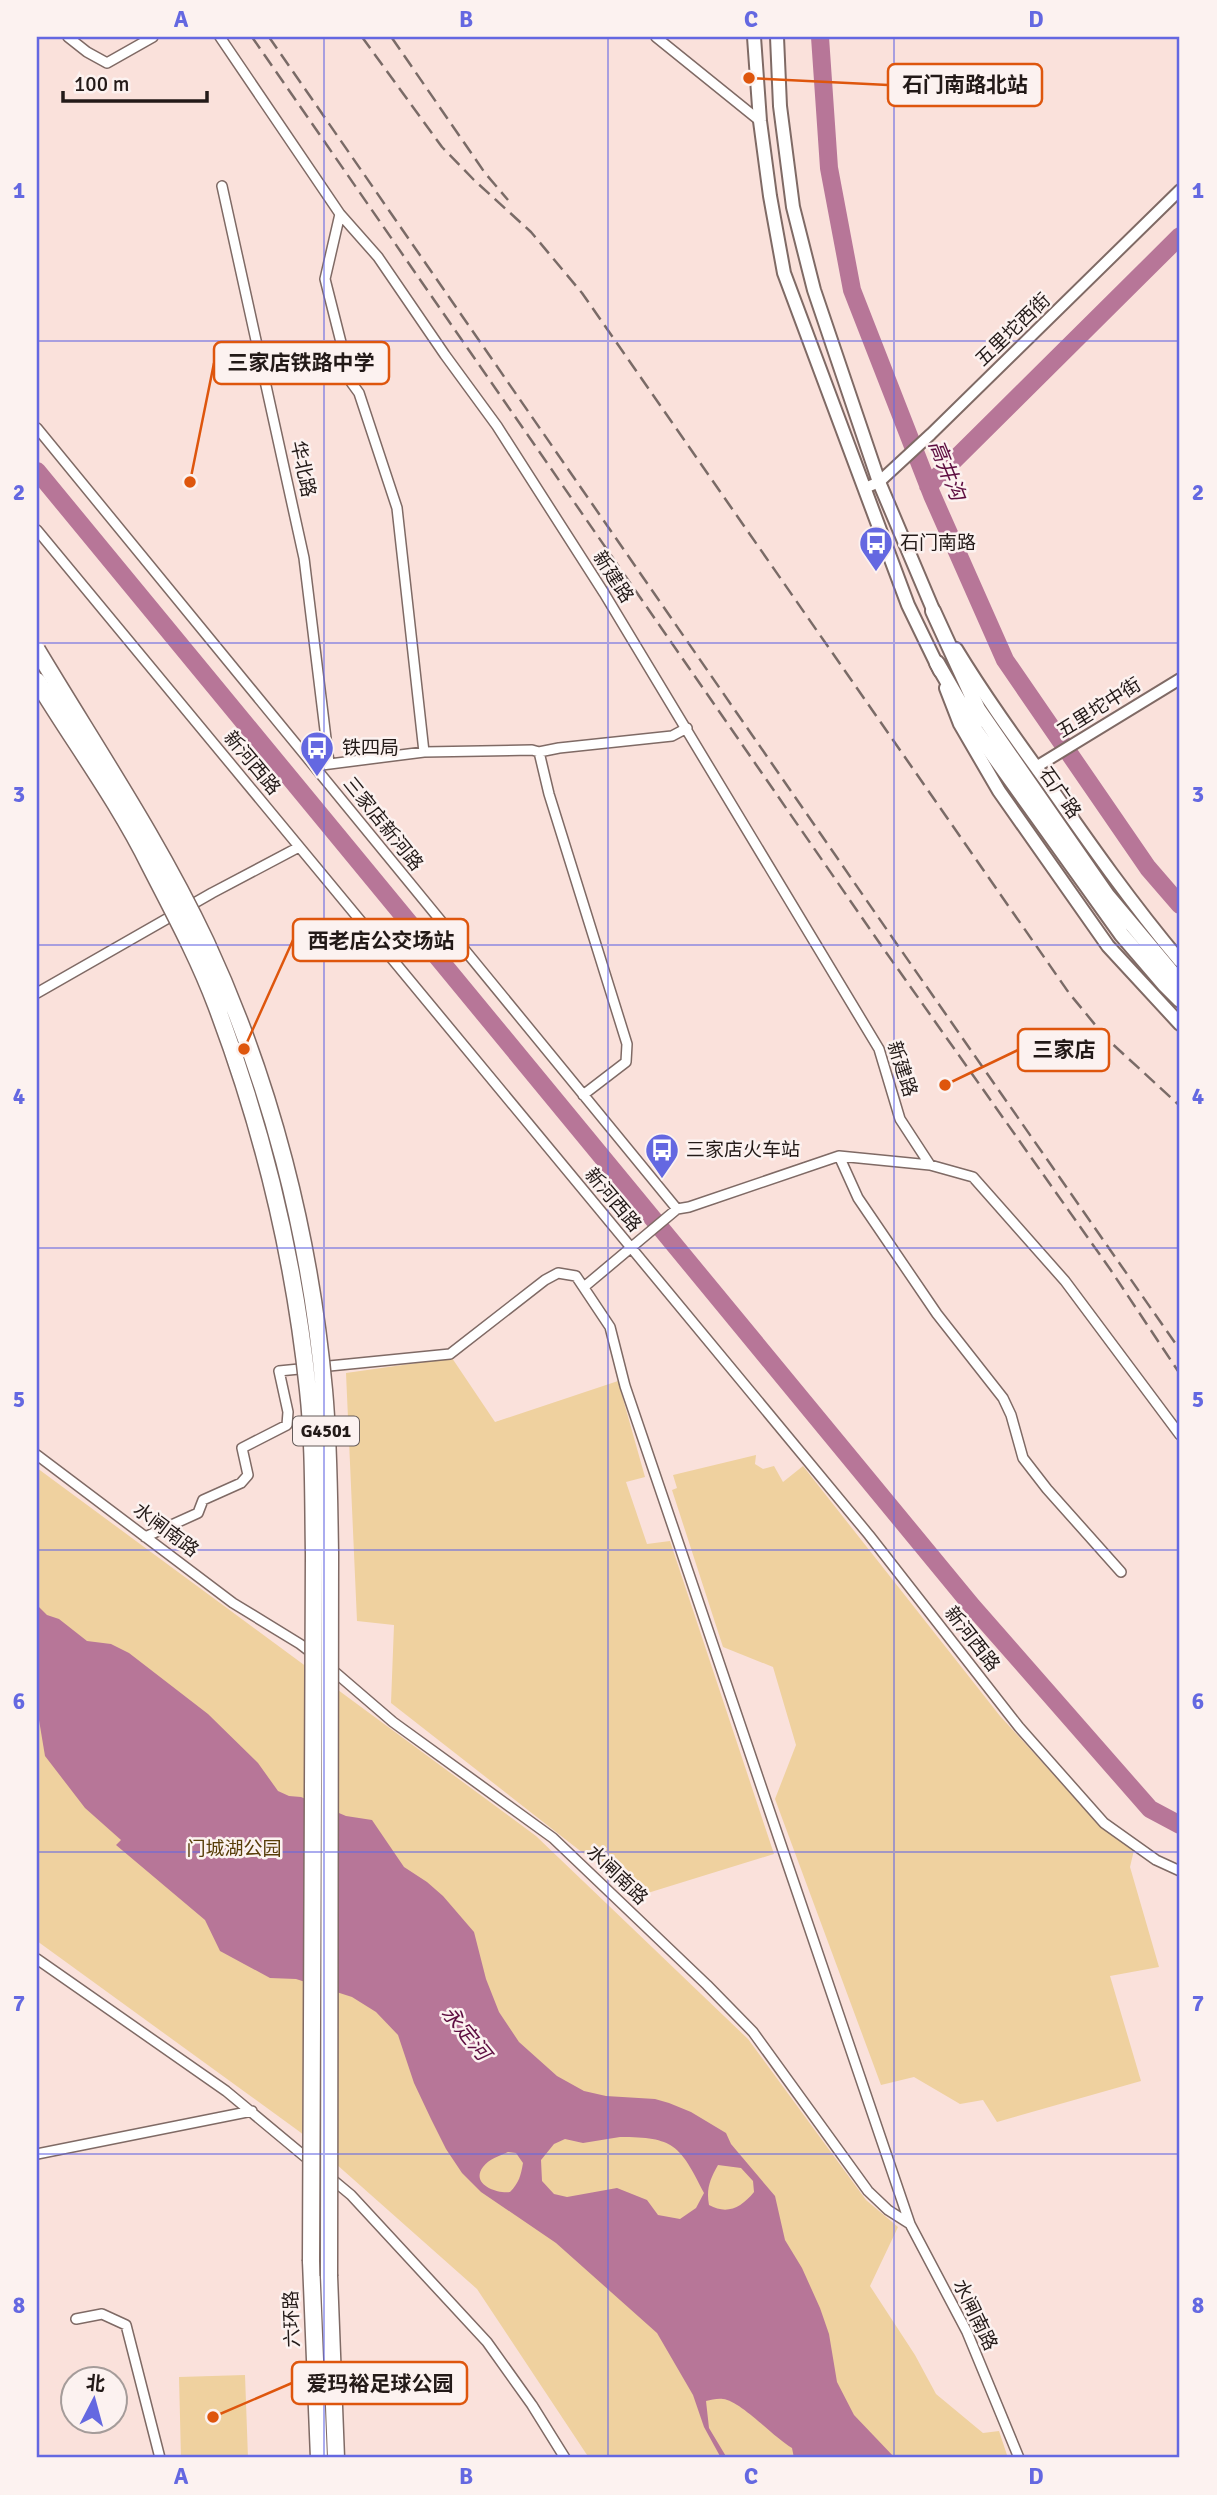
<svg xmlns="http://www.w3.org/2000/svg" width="1217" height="2495" font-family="Signika,'Noto Sans SC',sans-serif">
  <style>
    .green { fill: #efd19f }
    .water { fill: #b77698; fill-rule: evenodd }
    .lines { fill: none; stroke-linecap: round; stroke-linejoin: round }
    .river { stroke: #b77698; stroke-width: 18 }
    .minor-casing { stroke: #7f6a65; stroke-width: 12 }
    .tertiary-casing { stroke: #7f6a65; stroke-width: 14 }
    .secondary-casing { stroke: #7f6a65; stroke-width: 16 }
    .primary-casing { stroke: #7f6a65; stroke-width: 18 }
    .motorway-casing { stroke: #7f6a65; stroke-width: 19 }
    .minor { stroke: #fff; stroke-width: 9 }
    .tertiary { stroke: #fff; stroke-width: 10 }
    .secondary { stroke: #fff; stroke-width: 12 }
    .primary { stroke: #fff; stroke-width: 14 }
    .motorway { stroke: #fff; stroke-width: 16 }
    .rail { stroke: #7a6b67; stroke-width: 2.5; stroke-dasharray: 14 7; stroke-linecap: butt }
    .motorway-bridge-casing { stroke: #7f6a65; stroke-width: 19; stroke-linecap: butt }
    .motorway-bridge { stroke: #fff; stroke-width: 16 }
    .grid { fill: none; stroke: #6468e1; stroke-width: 2; stroke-opacity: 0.55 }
    .labels { text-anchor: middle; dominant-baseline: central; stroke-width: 5; stroke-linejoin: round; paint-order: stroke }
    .shield { fill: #fcf2f0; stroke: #645b59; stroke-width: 2 }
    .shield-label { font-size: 18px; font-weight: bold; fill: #231a18 }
    .street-label { font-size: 19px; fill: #231a18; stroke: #fcf2f0 }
    .poi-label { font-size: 19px; fill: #231a18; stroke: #fcf2f0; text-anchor: start }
    .park-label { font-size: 19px; fill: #583e09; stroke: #fcf2f0 }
    .water-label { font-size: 21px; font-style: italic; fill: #5e0e41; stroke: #fcf2f0 }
    .leader { fill: none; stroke: #de560d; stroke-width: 2.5 }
    .callout-dot { fill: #de560d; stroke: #fcf2f0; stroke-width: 2.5 }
    .callout { fill: #fcf2f0; stroke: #de560d; stroke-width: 2.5 }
    .callout-label { font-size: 21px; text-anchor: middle; font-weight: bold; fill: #231a18 }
    .neatline { fill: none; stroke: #6468e1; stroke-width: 2.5 }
    .grid-label { font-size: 23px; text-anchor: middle; font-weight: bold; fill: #6468e1 }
  </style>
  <rect width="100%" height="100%" fill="#fae1db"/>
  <path class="green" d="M 452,1358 L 495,1422 L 618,1381 L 645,1477 L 626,1482 L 647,1544 L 670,1541 L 774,1854 L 638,1896 L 391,1703 L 394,1625 L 357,1621 L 346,1373 Z
    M 756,1455 L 755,1464 L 763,1469 L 774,1466 L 783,1482 L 803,1466 L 1000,1716 L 1101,1827 L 1134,1850 L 1130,1867 L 1159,1967 L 1110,1976 L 1141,2081 L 997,2122 L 983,2100 L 960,2104 L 914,2077 L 881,2085 L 775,1799 L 796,1745 L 773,1667 L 723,1647 L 672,1490 L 677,1488 L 673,1475 Z
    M 37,1468 L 536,1836 L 748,2039 L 866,2200 L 898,2227 L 870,2286 L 915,2355 L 936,2394 L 983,2433 L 999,2431 L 1008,2458 L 589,2458 L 477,2289 L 300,2132 L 37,1941 Z
    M 245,2375 L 248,2458 L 181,2458 L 179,2377 Z"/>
  <path class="water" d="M 37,1605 L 47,1615 L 59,1619 L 87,1641 L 111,1644 L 129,1653 L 208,1714 L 258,1763 L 278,1791 L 289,1796 L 301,1797 L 346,1816 L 372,1820 L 404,1867 L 427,1882 L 443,1896 L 474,1932 L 486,1979 L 499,2012 L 519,2042 L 557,2076 L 584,2091 L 606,2096 L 655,2099 L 669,2103 L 691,2112 L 726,2133 L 731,2144 L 775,2196 L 785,2240 L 802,2268 L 820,2308 L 829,2334 L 837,2382 L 854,2415 L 895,2458 L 794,2458 L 792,2448 C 773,2437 741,2401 723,2399 C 718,2398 711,2400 706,2401 L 709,2428 L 727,2458 L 721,2458 L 704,2427 L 693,2395 L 657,2333 L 556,2243 L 481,2192 L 462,2173 L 446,2149 L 431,2119 L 414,2083 L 398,2035 L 376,2012 L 352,1997 L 296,1979 L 270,1978 L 220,1951 L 205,1920 L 116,1845 L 121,1840 L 85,1808 L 45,1756 L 37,1708 ZM 620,2137 C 674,2137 680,2145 704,2193 L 696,2208 L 680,2219 L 658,2215 L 647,2200 L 617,2188 L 567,2197 L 554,2194 L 542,2181 L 541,2160 L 554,2144 L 565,2139 L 583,2143 ZM 508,2152 L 516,2153 L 523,2163 C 521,2175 519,2183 510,2192 C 497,2194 470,2184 483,2167 C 489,2159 499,2156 508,2152 ZM 718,2165 L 741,2168 L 753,2181 L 754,2192 C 741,2208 727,2215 709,2205 C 706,2189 710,2179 718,2165 Z"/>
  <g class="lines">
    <path class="river" d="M 820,37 L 829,168 L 852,290 L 932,495 L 1005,660 L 1148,868 L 1180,905
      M 37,471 L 972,1606 L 1150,1809 L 1180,1825
      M 928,486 L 1180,236"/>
    <g class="minor-casing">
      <path id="minor" d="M 68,37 L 87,52 L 107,63 L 153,37
        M 220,37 L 340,214 L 378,257 L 445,355 L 497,426 L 604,593 L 879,1049 L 900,1119 L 930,1165
        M 656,37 L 760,121
        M 222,186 L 304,558 L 329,763
        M 340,214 L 325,279 L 351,382 L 359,393 L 397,508 L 424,752
        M 37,428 L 677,1209
        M 37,530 L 869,1535 L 1019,1727 L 1104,1823 L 1156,1860 L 1180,1871
        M 539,752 L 549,794 L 627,1044 L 626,1062 L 583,1095
        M 314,766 L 424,752 L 532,750 L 539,752 L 559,748 L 672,736 L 687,728
        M 37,993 L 212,893 L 299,847
        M 839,1156 L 858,1198 L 937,1314 L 1003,1398 L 1011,1415 L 1023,1458 L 1047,1489 L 1121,1572
        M 677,1209 L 689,1207 L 839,1156 L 930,1165 L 973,1177 L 1065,1281 L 1180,1435
        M 584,1287 L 677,1209
        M 37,1455 L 233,1603 L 300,1644 L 313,1654
        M 145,1537 L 198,1513 L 203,1500 L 241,1483 L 248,1475 L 242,1448 L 287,1425 L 288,1412 L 279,1371 L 450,1354 L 545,1280 L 558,1273 L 576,1276 L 610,1327 L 625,1386 L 910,2224
        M 329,1667 L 393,1722 L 553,1838 L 707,1985 L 753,2032 L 868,2191 L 888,2210 L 910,2224 L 967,2332 L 1019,2458
        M 37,1959 L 226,2091 L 351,2195 L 487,2342 L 532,2405 L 565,2458
        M 37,2154 L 252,2111
        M 76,2319 L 102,2314 L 126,2325 L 160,2458"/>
    </g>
    <g class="tertiary-casing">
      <path id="tertiary" d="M 865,488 L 879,482 L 931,434 L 1180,190
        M 1036,767 L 1180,679"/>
    </g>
    <g class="secondary-casing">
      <path id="secondary" d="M 754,37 L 760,121 L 770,196 L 784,273 L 908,605 L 940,671
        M 777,37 L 780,106 L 793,207 L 814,290 L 879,482 L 937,619
        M 956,649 C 984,695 1015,738 1046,781 C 1089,843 1132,904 1180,961
        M 946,688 L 960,724 L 999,791 L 1108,946 L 1180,1024"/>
    </g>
    <g class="primary-casing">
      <path id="primary" d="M 933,611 L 978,709 L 1107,895 L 1180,982
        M 937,663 L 976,731 L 1122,935 L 1164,984 L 1180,1000"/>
    </g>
    <g class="motorway-casing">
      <path id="motorway" d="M 311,2261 L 319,2458
        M 329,2276 L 336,2458"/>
    </g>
    <use href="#minor" class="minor"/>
    <use href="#tertiary" class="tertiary"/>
    <use href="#secondary" class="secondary"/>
    <use href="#primary" class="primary"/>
    <use href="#motorway" class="motorway"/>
    <path class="rail" d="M 252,37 L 883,948 L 1110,1269 L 1180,1374
      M 269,37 L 894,940 L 1180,1350
      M 362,37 L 442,147 L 474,180 L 531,232 L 582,293 L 1069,993 L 1106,1038 L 1180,1106
      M 392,38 L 485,173 L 508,200"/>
    <g class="motorway-bridge-casing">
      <path id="motorway-bridge" d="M 37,650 C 95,747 158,840 206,942 C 271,1082 310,1236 324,1390 C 329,1444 329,1499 330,1553 L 329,2276
        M 37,681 C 74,742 118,801 150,866 C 173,911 198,957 216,1005 C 263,1129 294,1257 308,1390 C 314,1444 313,1499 314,1554 L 311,2261"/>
    </g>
    <use href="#motorway-bridge" class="motorway-bridge"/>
  </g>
  <path class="grid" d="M 324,37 L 324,2458M 608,37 L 608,2458M 894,37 L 894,2458M 37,341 L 1180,341M 37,643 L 1180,643M 37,945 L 1180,945M 37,1248 L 1180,1248M 37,1550 L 1180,1550M 37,1852 L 1180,1852M 37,2154 L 1180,2154"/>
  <defs>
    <g id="bus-pin" transform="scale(1.75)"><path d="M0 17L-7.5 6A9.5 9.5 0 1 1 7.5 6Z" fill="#6468e1" stroke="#fcf2f0"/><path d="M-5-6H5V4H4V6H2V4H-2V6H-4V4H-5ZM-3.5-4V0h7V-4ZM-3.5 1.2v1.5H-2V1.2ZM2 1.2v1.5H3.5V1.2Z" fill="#fff"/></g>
  </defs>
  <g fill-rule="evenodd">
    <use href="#bus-pin" x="876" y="543"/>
    <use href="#bus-pin" x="317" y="748"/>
    <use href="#bus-pin" x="662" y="1150"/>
  </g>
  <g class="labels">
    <rect class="shield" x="293" y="1416.5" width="66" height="29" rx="5"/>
    <g class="shield-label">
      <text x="326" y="1431">G4501</text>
    </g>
    <g class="street-label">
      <text transform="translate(1013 330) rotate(-44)">五里坨西街</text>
      <text transform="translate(303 469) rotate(78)">华北路</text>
      <text transform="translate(613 577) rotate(57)">新建路</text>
      <text transform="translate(1099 708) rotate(-32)">五里坨中街</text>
      <text transform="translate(252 763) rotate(50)">新河西路</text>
      <text transform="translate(1060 793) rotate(55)">石广路</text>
      <text transform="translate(383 824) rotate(51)">三家店新河路</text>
      <text transform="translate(902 1069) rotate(72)">新建路</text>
      <text transform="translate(613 1200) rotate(50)">新河西路</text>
      <text transform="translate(166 1530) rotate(37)">水闸南路</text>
      <text transform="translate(972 1639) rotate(52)">新河西路</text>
      <text transform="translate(617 1875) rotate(44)">水闸南路</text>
      <text transform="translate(975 2315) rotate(64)">水闸南路</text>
      <text transform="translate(292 2319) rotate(-92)">六环路</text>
    </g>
    <g class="poi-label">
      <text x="900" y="543">石门南路</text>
      <text x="342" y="748">铁四局</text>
      <text x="686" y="1150">三家店火车站</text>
    </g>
    <g class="park-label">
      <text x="234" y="1849">门城湖公园</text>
    </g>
    <g class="water-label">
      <text transform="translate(947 470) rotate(68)">高井沟</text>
      <text transform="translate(466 2033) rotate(51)">永定河</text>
    </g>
  </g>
  <path class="leader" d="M749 78L888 85M190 482L214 363M244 1049L293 940M945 1085L1018 1050M213 2417L292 2383"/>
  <g class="callout-dot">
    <circle cx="749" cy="78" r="7"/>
    <circle cx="190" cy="482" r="7"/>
    <circle cx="244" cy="1049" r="7"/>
    <circle cx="945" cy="1085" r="7"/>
    <circle cx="213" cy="2417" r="7"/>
  </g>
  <g class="callout">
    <rect x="888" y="64" width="154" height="42" rx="7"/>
    <rect x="214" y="342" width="175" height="42" rx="7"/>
    <rect x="293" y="919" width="175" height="42" rx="7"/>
    <rect x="1018" y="1029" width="91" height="42" rx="7"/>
    <rect x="292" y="2362" width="175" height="42" rx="7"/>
  </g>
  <g class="callout-label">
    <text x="965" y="92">石门南路北站</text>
    <text x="301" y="370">三家店铁路中学</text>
    <text x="381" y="948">西老店公交场站</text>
    <text x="1064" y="1057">三家店</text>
    <text x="380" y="2391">爱玛裕足球公园</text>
  </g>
  <rect width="1217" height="2495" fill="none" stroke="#fcf2f0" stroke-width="77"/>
  <g transform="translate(94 2400) rotate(6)"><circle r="33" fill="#fcf2f0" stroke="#a59c9a" stroke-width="2"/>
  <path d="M0-5L12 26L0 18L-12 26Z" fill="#6468e1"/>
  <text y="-10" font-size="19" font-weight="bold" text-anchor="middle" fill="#231a18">北</text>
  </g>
  <path d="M63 91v10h144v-10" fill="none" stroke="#231a18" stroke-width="3.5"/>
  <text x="74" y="91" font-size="21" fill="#231a18" stroke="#fcf2f0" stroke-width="5" paint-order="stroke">100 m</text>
  <rect x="38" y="38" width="1140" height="2418" class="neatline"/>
  <g class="grid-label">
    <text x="181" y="27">A</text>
    <text x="466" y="27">B</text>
    <text x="751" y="27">C</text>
    <text x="1036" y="27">D</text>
    <text x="19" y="198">1</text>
    <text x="1198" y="198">1</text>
    <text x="19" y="500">2</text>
    <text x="1198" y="500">2</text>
    <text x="19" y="802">3</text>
    <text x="1198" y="802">3</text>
    <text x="19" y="1104">4</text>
    <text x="1198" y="1104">4</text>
    <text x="19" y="1407">5</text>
    <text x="1198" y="1407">5</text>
    <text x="19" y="1709">6</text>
    <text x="1198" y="1709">6</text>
    <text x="19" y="2011">7</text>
    <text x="1198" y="2011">7</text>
    <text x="19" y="2313">8</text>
    <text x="1198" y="2313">8</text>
    <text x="181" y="2484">A</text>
    <text x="466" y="2484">B</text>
    <text x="751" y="2484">C</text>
    <text x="1036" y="2484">D</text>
  </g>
</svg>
